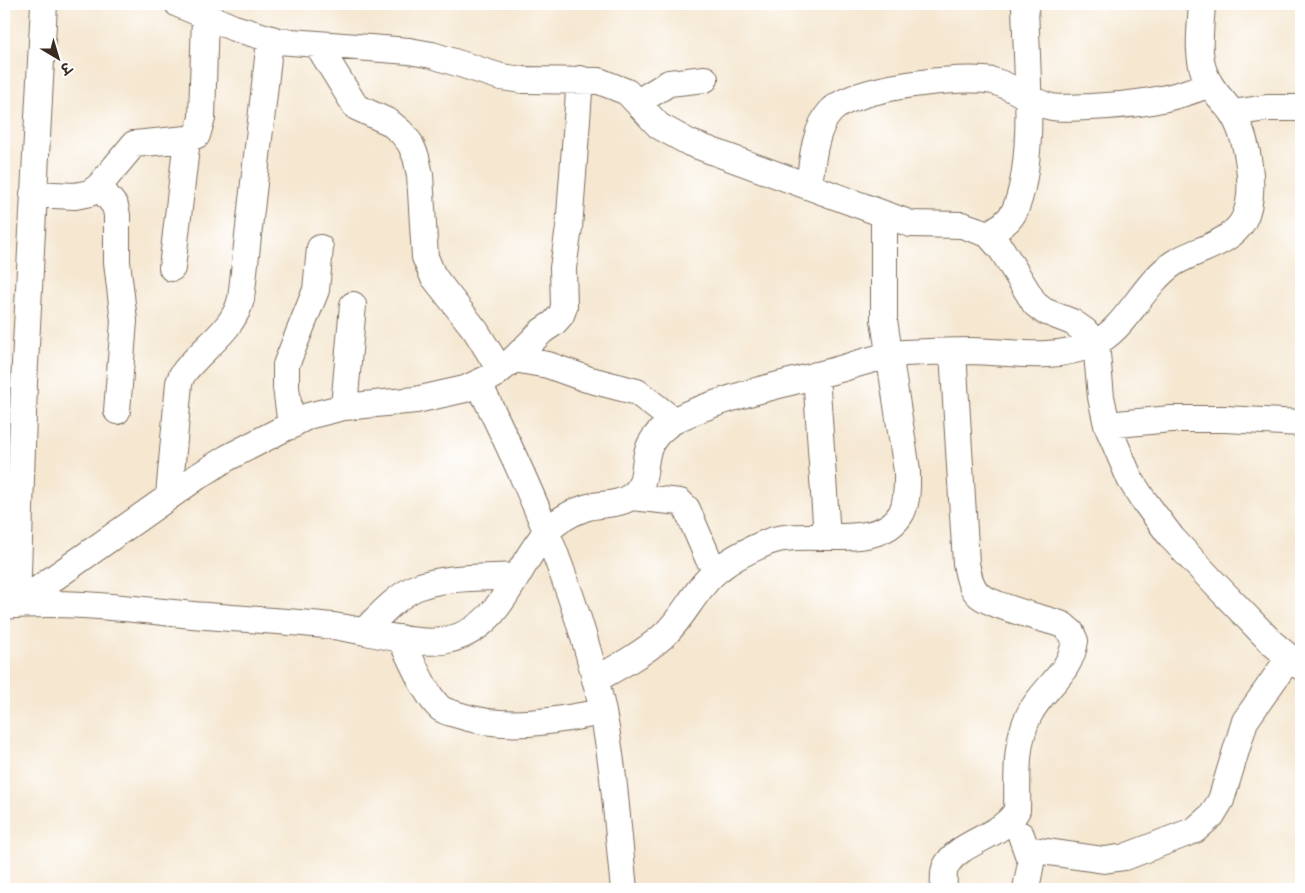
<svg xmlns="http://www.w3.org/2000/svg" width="1305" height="893" font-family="'Comic Neue','Playpen Sans Deva',sans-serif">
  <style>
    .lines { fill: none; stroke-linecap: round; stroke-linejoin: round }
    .minor-casing { stroke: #7c6c5c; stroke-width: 28 }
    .minor { stroke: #fff; stroke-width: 26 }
  </style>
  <rect width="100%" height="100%" fill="#fff"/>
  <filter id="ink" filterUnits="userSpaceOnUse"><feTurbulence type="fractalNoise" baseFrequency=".02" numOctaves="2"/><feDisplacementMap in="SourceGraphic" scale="10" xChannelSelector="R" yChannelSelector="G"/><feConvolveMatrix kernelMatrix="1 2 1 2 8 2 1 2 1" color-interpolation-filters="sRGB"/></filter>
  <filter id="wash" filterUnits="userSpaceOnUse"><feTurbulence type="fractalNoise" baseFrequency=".0096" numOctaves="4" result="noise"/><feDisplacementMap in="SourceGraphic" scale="20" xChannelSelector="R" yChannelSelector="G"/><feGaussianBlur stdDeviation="1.12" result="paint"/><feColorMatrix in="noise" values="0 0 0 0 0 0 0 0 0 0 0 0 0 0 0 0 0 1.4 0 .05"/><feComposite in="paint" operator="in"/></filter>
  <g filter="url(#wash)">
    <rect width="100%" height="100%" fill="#f5e7d0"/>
  </g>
  <g filter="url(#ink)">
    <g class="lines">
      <g class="minor-casing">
        <path id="minor" d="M 178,4 L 234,28 L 278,41 L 409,51 L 432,55 L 501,77 L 523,80 L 599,81 L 627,92 L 659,126 L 690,143 L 911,224 L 962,225 L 988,234 L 1002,250 L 1035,304 L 1044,311 L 1072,322 L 1085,331 L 1096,343 L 1101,397 L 1107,425 L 1130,479 L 1142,498 L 1172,538 L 1217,586 L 1272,643 L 1301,667
          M 317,44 L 356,107 L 389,122 L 401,132 L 410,143 L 416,157 L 420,175 L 425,257 L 433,276 L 476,331 L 500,370
          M 638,102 L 669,83 L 705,79
          M 1232,113 L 1267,108 L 1301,108
          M 99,186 L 115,206 L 117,215 L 117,262 L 124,321 L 117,411
          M 809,186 C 812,163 814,129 831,111 C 853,87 962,75 993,81 C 1014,86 1031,103 1052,107 C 1064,109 1078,107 1090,107 C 1131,105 1171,101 1209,84
          M 33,194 L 75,196 L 90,193 L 99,186 L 134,144 L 187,139 L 197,135 L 202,118 L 205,16
          M 988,234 C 998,228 1008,223 1014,212 C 1037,163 1026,59 1025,4
          M 172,268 L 187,139
          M 514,359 L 542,331 L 554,323 L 561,315 L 564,307 L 563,268 L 569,228 L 580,79
          M 816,375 L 827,537
          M 479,384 C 528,483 574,586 599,694 C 614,758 617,824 624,889
          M 344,407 L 353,305
          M 1107,425 L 1171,419 L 1225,419 L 1301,423
          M 291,426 L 286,387 L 286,365 L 316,290 L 320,248
          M 169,496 L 179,383 L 182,375 C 201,348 233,332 241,299 L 270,40
          M 631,497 L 680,502 L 687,509 L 708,558 L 718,570
          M 17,604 L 197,477 L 227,458 L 308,416 L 344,407 L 416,400 L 465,389 L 493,376 L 514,359 L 548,365 L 587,379 L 637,392 L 673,420
          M 17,604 L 24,383 L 44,4
          M 4,606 C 67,600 131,609 193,615 C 240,619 286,621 333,626 C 365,630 418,647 447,640 C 502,628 513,572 544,535 C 555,522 570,513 585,508 C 601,503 620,506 633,495 C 647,484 643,465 648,450 C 655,429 678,417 698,410 C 741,393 788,383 833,371 C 856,365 880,355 905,353 C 926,352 949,351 971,351 C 1011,352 1054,361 1093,344 C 1126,330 1142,284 1174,263 C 1195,250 1230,244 1243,221 C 1258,193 1248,135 1230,110 C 1220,97 1208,86 1203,69 C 1197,50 1201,24 1202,4
          M 365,630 C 380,615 395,598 415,588 C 442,576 487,578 517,576
          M 400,638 C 411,658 424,693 440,708 C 445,712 452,713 458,715 C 506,731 555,721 603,712
          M 595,680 C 618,667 642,654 662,637 C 684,618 695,588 718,570 C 732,558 751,549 768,542 C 805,527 880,554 902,512 C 908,499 907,484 907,471 L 884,320 L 884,214
          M 1021,835 L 1031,863 L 1026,889
          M 1027,849 L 1104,860 L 1125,857 L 1195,830 L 1212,815 L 1221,800 L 1245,721 L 1289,658
          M 943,889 C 945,882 942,873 946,866 C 959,841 1003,837 1017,810 C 1018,778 1014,746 1029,715 C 1043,687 1070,675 1075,641 L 1071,632 L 1063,625 C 1043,618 994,607 979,595 C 970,587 968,574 966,563 L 953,352"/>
      </g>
      <use href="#minor" class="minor"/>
    </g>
  </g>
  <rect width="1305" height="893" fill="none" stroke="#fff" stroke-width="20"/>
  <g transform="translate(58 58) rotate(142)" stroke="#ffffff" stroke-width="4" paint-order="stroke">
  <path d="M0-4L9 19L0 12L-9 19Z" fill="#3b2a1e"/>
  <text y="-8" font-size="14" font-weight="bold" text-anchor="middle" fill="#3b2a1e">उ</text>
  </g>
</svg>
